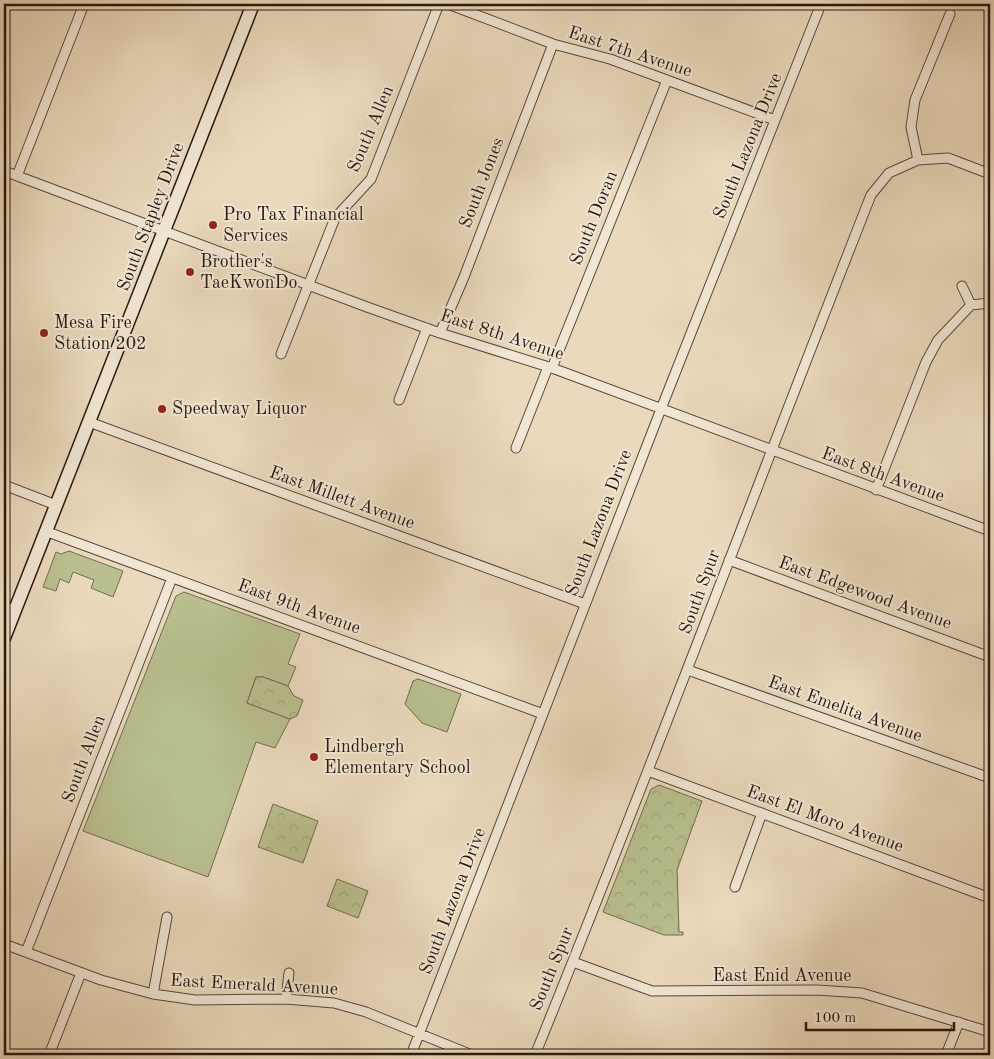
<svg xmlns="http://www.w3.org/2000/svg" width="994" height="1059" font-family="'Old Standard TT',serif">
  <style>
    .green { fill: #b9bf8f; stroke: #716c4f }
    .park { fill: url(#park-crowns); stroke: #716c4f }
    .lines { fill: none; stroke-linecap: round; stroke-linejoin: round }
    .minor-casing { stroke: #59483a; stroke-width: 11 }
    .secondary-casing { stroke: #29180f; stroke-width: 15 }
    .minor { stroke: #f1e6d3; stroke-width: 9 }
    .secondary { stroke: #f1e6d3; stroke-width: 12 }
    .poi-dot { fill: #8f2418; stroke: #f1e6d3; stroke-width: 2 }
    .labels { text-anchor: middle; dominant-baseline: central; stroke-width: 4; stroke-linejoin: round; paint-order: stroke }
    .street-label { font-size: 18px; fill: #29180f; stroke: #f1e6d3 }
    .poi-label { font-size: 18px; fill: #29180f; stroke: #f1e6d3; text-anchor: start }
  </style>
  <defs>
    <pattern id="park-crowns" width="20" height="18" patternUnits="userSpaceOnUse" patternTransform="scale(1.25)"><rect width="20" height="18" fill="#b9bf8f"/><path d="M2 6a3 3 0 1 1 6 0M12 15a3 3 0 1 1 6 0" fill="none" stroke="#9fa37a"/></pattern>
  </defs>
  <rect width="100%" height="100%" fill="#ead9bc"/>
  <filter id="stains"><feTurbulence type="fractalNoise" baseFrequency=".004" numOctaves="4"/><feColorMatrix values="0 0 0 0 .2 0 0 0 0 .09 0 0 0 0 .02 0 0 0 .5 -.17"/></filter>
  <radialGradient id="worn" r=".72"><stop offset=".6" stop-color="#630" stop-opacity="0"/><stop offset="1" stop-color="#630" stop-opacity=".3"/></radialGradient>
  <path class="green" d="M 69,551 L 123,571 L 113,597 L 91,588 L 94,580 L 73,572 L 69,583 L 60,579 L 56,591 L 43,587 L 56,552 L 61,554 Z
    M 184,592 L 300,634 L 288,664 L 296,667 L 288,686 L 263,677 L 256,677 L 247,703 L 290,719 L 275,748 L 256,742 L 208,877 L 83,831 L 176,596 Z
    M 418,679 L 461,694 L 447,732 L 422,723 L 405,704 L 413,681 Z"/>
  <path class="park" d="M 256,677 L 263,677 L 288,686 L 294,696 L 303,700 L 297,716 L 290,719 L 247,703 Z
    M 659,785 L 702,801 L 677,870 L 679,932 L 683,932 L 683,935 L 664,935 L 603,912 L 651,789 Z
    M 273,804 L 318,821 L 303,863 L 258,847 Z
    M 337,879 L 368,891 L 358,918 L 327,906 Z"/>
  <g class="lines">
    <g class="minor-casing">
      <path id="minor" d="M 448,4 L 553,44 L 610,59 L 775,120
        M 918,160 L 911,127 L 915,100 L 950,14
        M 4,171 L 367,307 L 440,333 L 552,368 L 990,531
        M 17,176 L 84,4
        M 962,286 L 971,305
        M 971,305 L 990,303
        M 440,333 L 464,277 L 553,44
        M 281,354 L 335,218 L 371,179 L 439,4
        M 552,368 L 667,80
        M 399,400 L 427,328
        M 89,422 L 585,604
        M 516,448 L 548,367
        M 4,485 L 56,505
        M 876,490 L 926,362 L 938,340 L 971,305
        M 45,531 L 543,714
        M 729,560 L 990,657
        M 4,606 L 14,610
        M 688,670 L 990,778
        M 648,771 L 990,898
        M 735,887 L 762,813
        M 4,944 L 101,980 L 153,994 L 195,1000 L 286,999 L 334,1003 L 366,1012 L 472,1055
        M 26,952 L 172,578
        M 573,962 L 652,991 L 817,990 L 862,993 L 990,1032
        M 153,994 L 167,917
        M 286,999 L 289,973
        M 49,1055 L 81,973
        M 411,1055 L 661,409 L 821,4
        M 535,1055 C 651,770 758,482 871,195 L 889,173 L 918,160 L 948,158 L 990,174
        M 946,1055 L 959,1022"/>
    </g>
    <g class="secondary-casing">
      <path id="secondary" d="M 4,638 L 253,4"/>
    </g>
    <use href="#minor" class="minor"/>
    <use href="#secondary" class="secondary"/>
  </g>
  <g class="poi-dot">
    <circle cx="213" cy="225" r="5"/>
    <circle cx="190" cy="272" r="5"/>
    <circle cx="44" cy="333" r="5"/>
    <circle cx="162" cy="409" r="5"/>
    <circle cx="314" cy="757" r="5"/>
  </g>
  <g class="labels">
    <g class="street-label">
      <text transform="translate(630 52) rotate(18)">East 7th Avenue</text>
      <text transform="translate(371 129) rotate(-67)">South Allen</text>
      <text transform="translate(748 146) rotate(-68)">South Lazona Drive</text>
      <text transform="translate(482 183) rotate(-69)">South Jones</text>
      <text transform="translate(151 217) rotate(-69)">South Stapley Drive</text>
      <text transform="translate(594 218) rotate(-68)">South Doran</text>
      <text transform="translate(502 335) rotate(18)">East 8th Avenue</text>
      <text transform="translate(883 475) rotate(20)">East 8th Avenue</text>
      <text transform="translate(342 498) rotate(20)">East Millett Avenue</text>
      <text transform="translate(599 523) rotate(-69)">South Lazona Drive</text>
      <text transform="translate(700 592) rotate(-70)">South Spur</text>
      <text transform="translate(865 593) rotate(20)">East Edgewood Avenue</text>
      <text transform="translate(299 607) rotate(20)">East 9th Avenue</text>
      <text transform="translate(845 709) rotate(20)">East Emelita Avenue</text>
      <text transform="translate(84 759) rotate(-69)">South Allen</text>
      <text transform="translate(825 819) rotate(20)">East El Moro Avenue</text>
      <text transform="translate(453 901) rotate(-69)">South Lazona Drive</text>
      <text transform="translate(552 969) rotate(-68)">South Spur</text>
      <text x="782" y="976">East Enid Avenue</text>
      <text transform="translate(254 985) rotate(3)">East Emerald Avenue</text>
    </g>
    <g class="poi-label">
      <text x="223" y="215">Pro Tax Financial<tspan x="223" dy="21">Services</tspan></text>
      <text x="200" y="262">Brother's<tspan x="200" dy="21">TaeKwonDo</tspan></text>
      <text x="54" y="323">Mesa Fire<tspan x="54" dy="21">Station 202</tspan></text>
      <text x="172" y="409">Speedway Liquor</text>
      <text x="324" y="747">Lindbergh<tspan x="324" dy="21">Elementary School</tspan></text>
    </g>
  </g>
  <rect width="994" height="1059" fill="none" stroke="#ead9bc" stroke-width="20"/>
  <rect x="5" y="5" width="984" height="1049" fill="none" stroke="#29180f" stroke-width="2.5"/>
  <rect x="10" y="10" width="974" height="1039" fill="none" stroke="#29180f"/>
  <path d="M806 1022v8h148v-8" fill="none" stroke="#29180f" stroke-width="2.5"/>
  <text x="814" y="1022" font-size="15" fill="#29180f" stroke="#f1e6d3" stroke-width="4" paint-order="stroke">100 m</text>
  <rect width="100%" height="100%" filter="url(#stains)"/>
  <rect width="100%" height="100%" fill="url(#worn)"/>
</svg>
